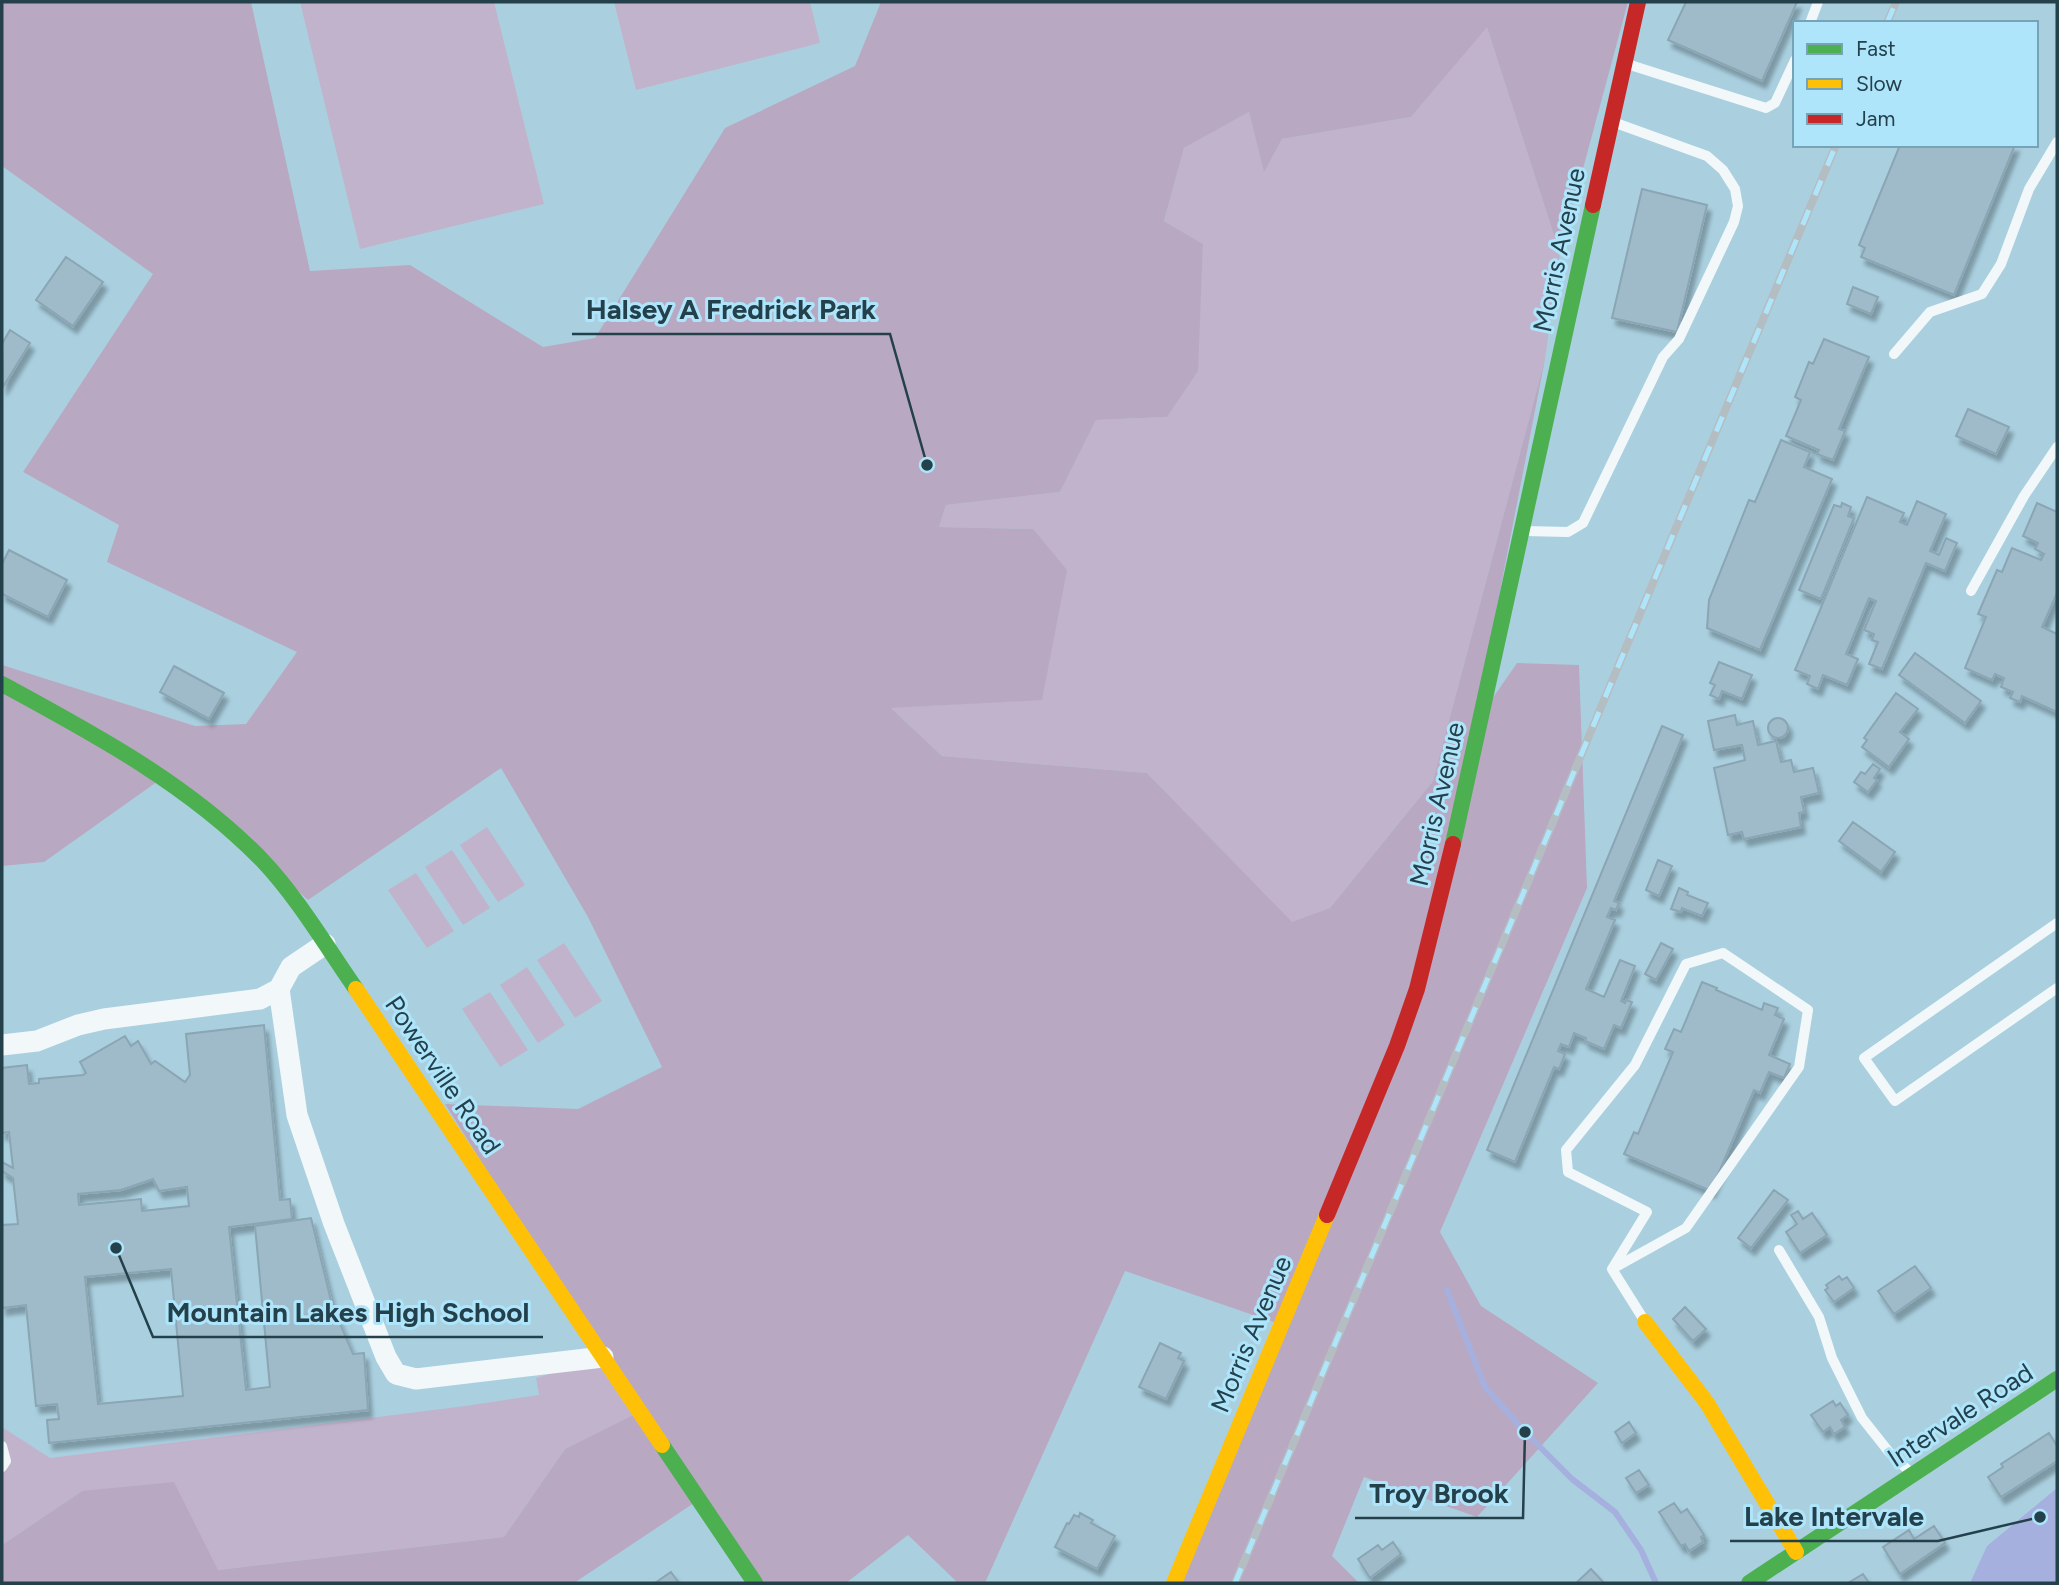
<svg xmlns="http://www.w3.org/2000/svg" width="2059" height="1585" font-family="Figtree,sans-serif">
  <style>
    .green { fill: #c1b3cc }
    .forest { fill: #b9a8c2 }
    .water { fill: #a5b0df }
    .lines { fill: none; stroke-linecap: round; stroke-linejoin: round }
    .stream { stroke: #a5b0df; stroke-width: 6 }
    .building { fill: #9fbac9; stroke: #8aa5b3; stroke-width: 2; fill-rule: evenodd; filter: url(#shadow) }
    .lane { stroke: #f2f8fa; stroke-width: 10 }
    .street { stroke: #f2f8fa; stroke-width: 21 }
    .fast { stroke: #4caf50; stroke-width: 16 }
    .slow { stroke: #ffc107; stroke-width: 16 }
    .jam { stroke: #c62828; stroke-width: 16 }
    .rail-casing { stroke: #b4bdc1; stroke-width: 8 }
    .rail { stroke: #aee5fb; stroke-width: 5; stroke-dasharray: 16; stroke-linecap: butt }
    .labels { text-anchor: middle; dominant-baseline: central; stroke-width: 6; stroke-linejoin: round; paint-order: stroke }
    .street-label { font-size: 26px; fill: #23404b; stroke: #aee5fb }
    .leader { fill: none; stroke: #23404b; stroke-width: 2.5 }
    .callout-dot { fill: #23404b; stroke: #aee5fb; stroke-width: 2.5 }
    .callout-label { font-size: 28px; text-anchor: middle; font-weight: bold; fill: #23404b; stroke: #aee5fb; stroke-width: 6; stroke-linejoin: round; paint-order: stroke }
  </style>
  <defs>
    <filter id="shadow"><feDropShadow dx="4" dy="7" stdDeviation="2" flood-color="#0004"/></filter>
  </defs>
  <rect width="100%" height="100%" fill="#aad0e0"/>
  <path class="green" d="M 300,2 L 494,2 L 544,204 L 360,249 Z
    M 614,2 L 810,2 L 820,43 L 636,90 Z
    M 1487,26 L 1560,254 L 1545,359 L 1433,781 L 1330,908 L 1292,923 L 1147,773 L 942,756 L 891,708 L 1042,699 L 1033,529 L 939,527 L 946,505 L 1060,492 L 1096,420 L 1167,417 L 1197,371 L 1203,244 L 1164,221 L 1184,148 L 1249,112 L 1264,171 L 1282,139 L 1411,117 Z
    M 487,827 L 525,885 L 498,902 L 460,845 Z
    M 452,850 L 490,908 L 463,925 L 425,867 Z
    M 416,873 L 454,931 L 427,948 L 388,890 Z
    M 564,943 L 602,1001 L 575,1018 L 537,960 Z
    M 527,967 L 565,1025 L 538,1043 L 500,985 Z
    M 490,992 L 528,1050 L 500,1067 L 462,1009 Z
    M 602,1357 L 639,1412 L 565,1449 L 504,1537 L 218,1570 L 82,1491 L 2,1545 L 2,1427 L 50,1458 L 465,1406 L 539,1395 L 536,1378 Z"/>
  <path class="forest" d="M 2,2 L 251,2 L 310,271 L 410,265 L 543,347 L 595,338 L 725,128 L 855,66 L 881,2 L 1628,2 L 1560,254 L 1487,27 L 1411,117 L 1282,139 L 1264,172 L 1249,112 L 1184,148 L 1164,221 L 1203,244 L 1198,371 L 1167,417 L 1096,420 L 1060,492 L 946,505 L 939,527 L 1033,529 L 1067,570 L 1042,700 L 891,708 L 942,756 L 1147,773 L 1292,922 L 1330,908 L 1433,781 L 1545,359 L 1474,725 L 1517,663 L 1579,665 L 1587,888 L 1440,1232 L 1481,1306 L 1598,1383 L 1477,1517 L 1364,1477 L 1332,1556 L 1359,1583 L 1176,1583 L 1282,1325 L 1125,1271 L 985,1583 L 958,1583 L 908,1535 L 846,1583 L 752,1583 L 697,1501 L 574,1583 L 2,1583 L 2,1545 L 82,1491 L 174,1482 L 218,1570 L 504,1537 L 565,1449 L 639,1412 L 445,1104 L 578,1109 L 662,1067 L 588,917 L 501,768 L 308,900 L 168,774 L 44,862 L 2,866 L 2,665 L 195,726 L 246,724 L 297,652 L 107,562 L 119,525 L 23,472 L 153,274 L 2,166 Z"/>
  <path class="water" d="M 2057,1488 L 2057,1583 L 1970,1583 L 1987,1546 Z"/>
  <g class="lines">
    <path class="stream" d="M 1447,1290 L 1485,1387 L 1525,1432 L 1572,1479 L 1615,1512 L 1641,1550 L 1656,1583"/>
  </g>
  <path class="building" d="M 1686,2 L 1797,2 L 1762,81 L 1668,40 Z
    M 1900,145 L 2015,145 L 1954,295 L 1861,257 L 1865,248 L 1859,245 Z
    M 1642,189 L 1707,205 L 1677,332 L 1612,318 Z
    M 66,257 L 103,282 L 73,326 L 36,300 Z
    M 1853,287 L 1878,297 L 1871,314 L 1847,304 Z
    M 10,330 L 30,343 L 3,387 L 2,344 Z
    M 1824,339 L 1869,357 L 1839,429 L 1845,431 L 1833,460 L 1817,454 L 1819,450 L 1786,436 L 1801,400 L 1795,397 L 1809,362 L 1813,364 Z
    M 1968,409 L 2009,427 L 1996,454 L 1956,436 Z
    M 1781,440 L 1810,452 L 1804,467 L 1832,479 L 1760,650 L 1707,628 L 1709,600 L 1749,500 L 1755,502 Z
    M 1867,497 L 1904,513 L 1900,522 L 1907,525 L 1917,501 L 1946,514 L 1930,551 L 1939,555 L 1946,538 L 1957,543 L 1945,571 L 1926,563 L 1882,669 L 1869,664 L 1878,642 L 1872,640 L 1874,634 L 1864,630 L 1876,601 L 1869,598 L 1846,654 L 1858,659 L 1847,685 L 1823,675 L 1818,689 L 1807,684 L 1810,676 L 1795,670 Z
    M 1842,503 L 1851,507 L 1848,516 L 1854,518 L 1821,599 L 1799,590 L 1834,505 L 1841,507 Z
    M 2037,503 L 2057,512 L 2057,593 L 2042,627 L 2057,634 L 2057,712 L 2022,696 L 2020,702 L 2010,698 L 2013,692 L 2001,687 L 2004,678 L 1995,674 L 1992,680 L 1965,668 L 1986,617 L 1978,614 L 1997,570 L 2002,572 L 2012,548 L 2041,560 L 2044,554 L 2035,549 L 2038,543 L 2023,536 Z
    M 9,550 L 67,580 L 48,617 L 2,594 L 2,564 Z
    M 1915,653 L 1981,701 L 1965,723 L 1899,675 Z
    M 1719,662 L 1752,675 L 1742,699 L 1722,691 L 1719,699 L 1710,695 L 1715,685 L 1710,683 Z
    M 174,666 L 224,693 L 209,719 L 160,692 Z
    M 1896,693 L 1918,709 L 1900,732 L 1909,739 L 1889,767 L 1862,747 L 1867,740 L 1864,738 Z
    M 1735,715 L 1737,725 L 1753,721 L 1758,745 L 1776,741 L 1781,762 L 1791,760 L 1794,772 L 1813,768 L 1819,793 L 1801,797 L 1804,812 L 1799,813 L 1801,827 L 1744,839 L 1742,832 L 1728,835 L 1714,768 L 1745,760 L 1742,745 L 1714,750 L 1708,721 Z
    M1768 728a10 10 0 1 1 20 0a10 10 0 1 1-20 0Z
    M 1662,726 L 1683,735 L 1614,901 L 1619,903 L 1616,910 L 1611,908 L 1607,917 L 1615,920 L 1586,989 L 1604,997 L 1620,960 L 1635,966 L 1621,1001 L 1625,1003 L 1626,1000 L 1632,1002 L 1621,1028 L 1614,1025 L 1604,1049 L 1585,1041 L 1586,1038 L 1574,1033 L 1569,1047 L 1561,1044 L 1558,1051 L 1565,1054 L 1559,1069 L 1554,1067 L 1515,1162 L 1487,1150 Z
    M 1873,764 L 1880,769 L 1874,778 L 1877,780 L 1868,792 L 1854,782 L 1861,772 L 1865,774 Z
    M 1853,822 L 1895,852 L 1881,872 L 1839,841 Z
    M 1658,860 L 1672,866 L 1659,896 L 1646,890 Z
    M 1679,888 L 1688,892 L 1687,895 L 1708,903 L 1702,916 L 1682,908 L 1681,912 L 1671,909 Z
    M 1661,943 L 1673,949 L 1656,980 L 1645,974 Z
    M 1702,982 L 1717,988 L 1716,990 L 1762,1010 L 1764,1003 L 1778,1008 L 1775,1015 L 1784,1019 L 1769,1055 L 1790,1064 L 1784,1078 L 1769,1072 L 1760,1093 L 1754,1090 L 1711,1191 L 1624,1154 L 1634,1132 L 1638,1134 L 1673,1052 L 1665,1049 L 1674,1029 L 1681,1032 Z
    M 264,1025 L 280,1200 L 290,1199 L 292,1219 L 229,1227 L 246,1390 L 270,1387 L 255,1226 L 311,1218 L 332,1305 L 353,1354 L 364,1353 L 368,1410 L 49,1443 L 47,1420 L 59,1419 L 57,1404 L 36,1406 L 26,1305 L 2,1308 L 2,1225 L 18,1224 L 13,1178 L 2,1171 L 2,1162 L 13,1168 L 9,1132 L 2,1133 L 2,1068 L 27,1065 L 29,1084 L 39,1083 L 39,1079 L 83,1075 L 86,1073 L 80,1062 L 125,1036 L 131,1046 L 138,1041 L 151,1064 L 155,1061 L 185,1082 L 190,1075 L 186,1034 ZM 153,1179 L 159,1191 L 187,1187 L 189,1206 L 142,1211 L 141,1199 L 79,1205 L 78,1194 L 121,1190 ZM 171,1269 L 183,1396 L 98,1404 L 85,1277 Z
    M 1774,1190 L 1788,1200 L 1751,1248 L 1738,1238 Z
    M 1798,1211 L 1803,1219 L 1812,1213 L 1827,1235 L 1800,1253 L 1786,1232 L 1797,1224 L 1791,1215 Z
    M 1915,1266 L 1931,1288 L 1894,1314 L 1878,1291 Z
    M 1839,1276 L 1842,1280 L 1847,1277 L 1854,1288 L 1834,1302 L 1825,1290 L 1828,1288 L 1826,1285 Z
    M 1685,1307 L 1706,1329 L 1693,1341 L 1673,1319 Z
    M 1160,1343 L 1181,1353 L 1178,1358 L 1184,1361 L 1166,1399 L 1139,1387 Z
    M 1833,1401 L 1836,1406 L 1840,1403 L 1848,1415 L 1841,1420 L 1845,1427 L 1834,1434 L 1830,1427 L 1823,1432 L 1811,1415 Z
    M 1629,1422 L 1636,1433 L 1622,1443 L 1615,1432 Z
    M 2049,1433 L 2057,1446 L 2057,1461 L 2001,1497 L 1988,1477 L 2003,1467 L 2001,1464 Z
    M 1639,1470 L 1649,1485 L 1636,1493 L 1626,1478 Z
    M 1674,1503 L 1681,1513 L 1687,1509 L 1704,1535 L 1701,1537 L 1703,1542 L 1689,1551 L 1685,1544 L 1681,1546 L 1659,1512 Z
    M 1080,1513 L 1093,1520 L 1091,1523 L 1115,1536 L 1097,1569 L 1055,1547 L 1067,1523 L 1069,1524 L 1074,1515 L 1079,1517 Z
    M 1934,1526 L 1945,1543 L 1900,1574 L 1883,1547 L 1909,1530 L 1914,1539 Z
    M 1393,1542 L 1401,1554 L 1370,1578 L 1358,1559 L 1378,1545 L 1382,1550 Z
    M 1591,1569 L 1604,1583 L 1576,1583 Z
    M 671,1572 L 679,1583 L 655,1583 Z
    M 1863,1574 L 1869,1583 L 1848,1583 Z"/>
  <g class="lines">
    <path class="lane" d="M 1810,23 L 1818,2
      M 1627,64 L 1766,108 L 1775,103 L 1795,60
      M 1894,354 L 1930,312 L 1982,294 L 2001,264 L 2029,189 L 2057,142
      M 1525,531 L 1568,532 L 1583,523 L 1663,357 L 1679,339 L 1734,222 L 1738,206 L 1735,189 L 1723,170 L 1707,156 L 1613,122
      M 1971,591 L 2024,496 L 2057,447
      M 2057,923 L 1864,1058 L 1895,1101 L 2057,988
      M 1779,1250 L 1819,1317 L 1832,1358 L 1862,1418 L 1889,1452 L 1911,1473
      M 1612,1269 L 1686,1228 L 1799,1067 L 1808,1010 L 1723,953 L 1686,964 L 1635,1065 L 1566,1150 L 1568,1172 L 1647,1212 L 1612,1269 L 1644,1320
      M 2,1446 L 6,1461 L 2,1467"/>
    <path class="street" d="M 325,944 L 291,967 L 279,989 L 297,1115 L 334,1224 L 386,1357 L 396,1374 L 416,1379 L 603,1357
      M 2,1045 L 37,1041 L 78,1025 L 104,1019 L 260,999 L 279,989"/>
    <path class="fast" d="M 2,684 C 94,734 188,784 262,860 C 298,898 326,946 356,989
      M 1453,844 L 1593,205
      M 662,1445 L 755,1583
      M 1749,1583 L 2057,1379"/>
    <path class="slow" d="M 356,989 L 662,1445
      M 1645,1322 L 1707,1403 L 1796,1552
      M 1174,1583 L 1327,1215"/>
    <path class="jam" d="M 1593,205 L 1638,2
      M 1327,1215 L 1397,1046 L 1417,989 L 1453,844"/>
    <g class="rail-casing">
      <path id="rail" d="M 1887,23 L 1896,2
        M 1235,1583 L 1836,145"/>
    </g>
    <use href="#rail" class="rail"/>
  </g>
  <g class="labels">
    <g class="street-label">
      <text transform="translate(1559 250) rotate(-78)">Morris Avenue</text>
      <text transform="translate(1437 804) rotate(-77)">Morris Avenue</text>
      <text transform="translate(443 1075) rotate(56)">Powerville Road</text>
      <text transform="translate(1251 1334) rotate(-67)">Morris Avenue</text>
      <text transform="translate(1960 1415) rotate(-33)">Intervale Road</text>
    </g>
  </g>
  <path class="leader" d="M927 465L890 334H572M116 1248L153 1337H543M1525 1432L1523 1518H1355M2040 1517L1938 1541H1730"/>
  <g class="callout-dot">
    <circle cx="927" cy="465" r="7"/>
    <circle cx="116" cy="1248" r="7"/>
    <circle cx="1525" cy="1432" r="7"/>
    <circle cx="2040" cy="1517" r="7"/>
  </g>
  <g class="callout-label">
    <text x="731" y="319">Halsey A Fredrick Park</text>
    <text x="348" y="1322">Mountain Lakes High School</text>
    <text x="1439" y="1503">Troy Brook</text>
    <text x="1834" y="1526">Lake Intervale</text>
  </g>
  <rect width="2059" height="1585" fill="none" stroke="#23404b" stroke-width="7"/>
  <rect x="1793" y="21" width="245" height="126" fill="#aee5fb" stroke="#76a3b5" stroke-width="2"/>
  <rect x="1807" y="44" width="35" height="10" fill="#4caf50" stroke="#76a3b5" stroke-width="2"/>
  <text x="1856" y="56" font-size="21" fill="#23404b">Fast</text>
  <rect x="1807" y="79" width="35" height="10" fill="#ffc107" stroke="#76a3b5" stroke-width="2"/>
  <text x="1856" y="91" font-size="21" fill="#23404b">Slow</text>
  <rect x="1807" y="114" width="35" height="10" fill="#c62828" stroke="#76a3b5" stroke-width="2"/>
  <text x="1856" y="126" font-size="21" fill="#23404b">Jam</text>
</svg>
